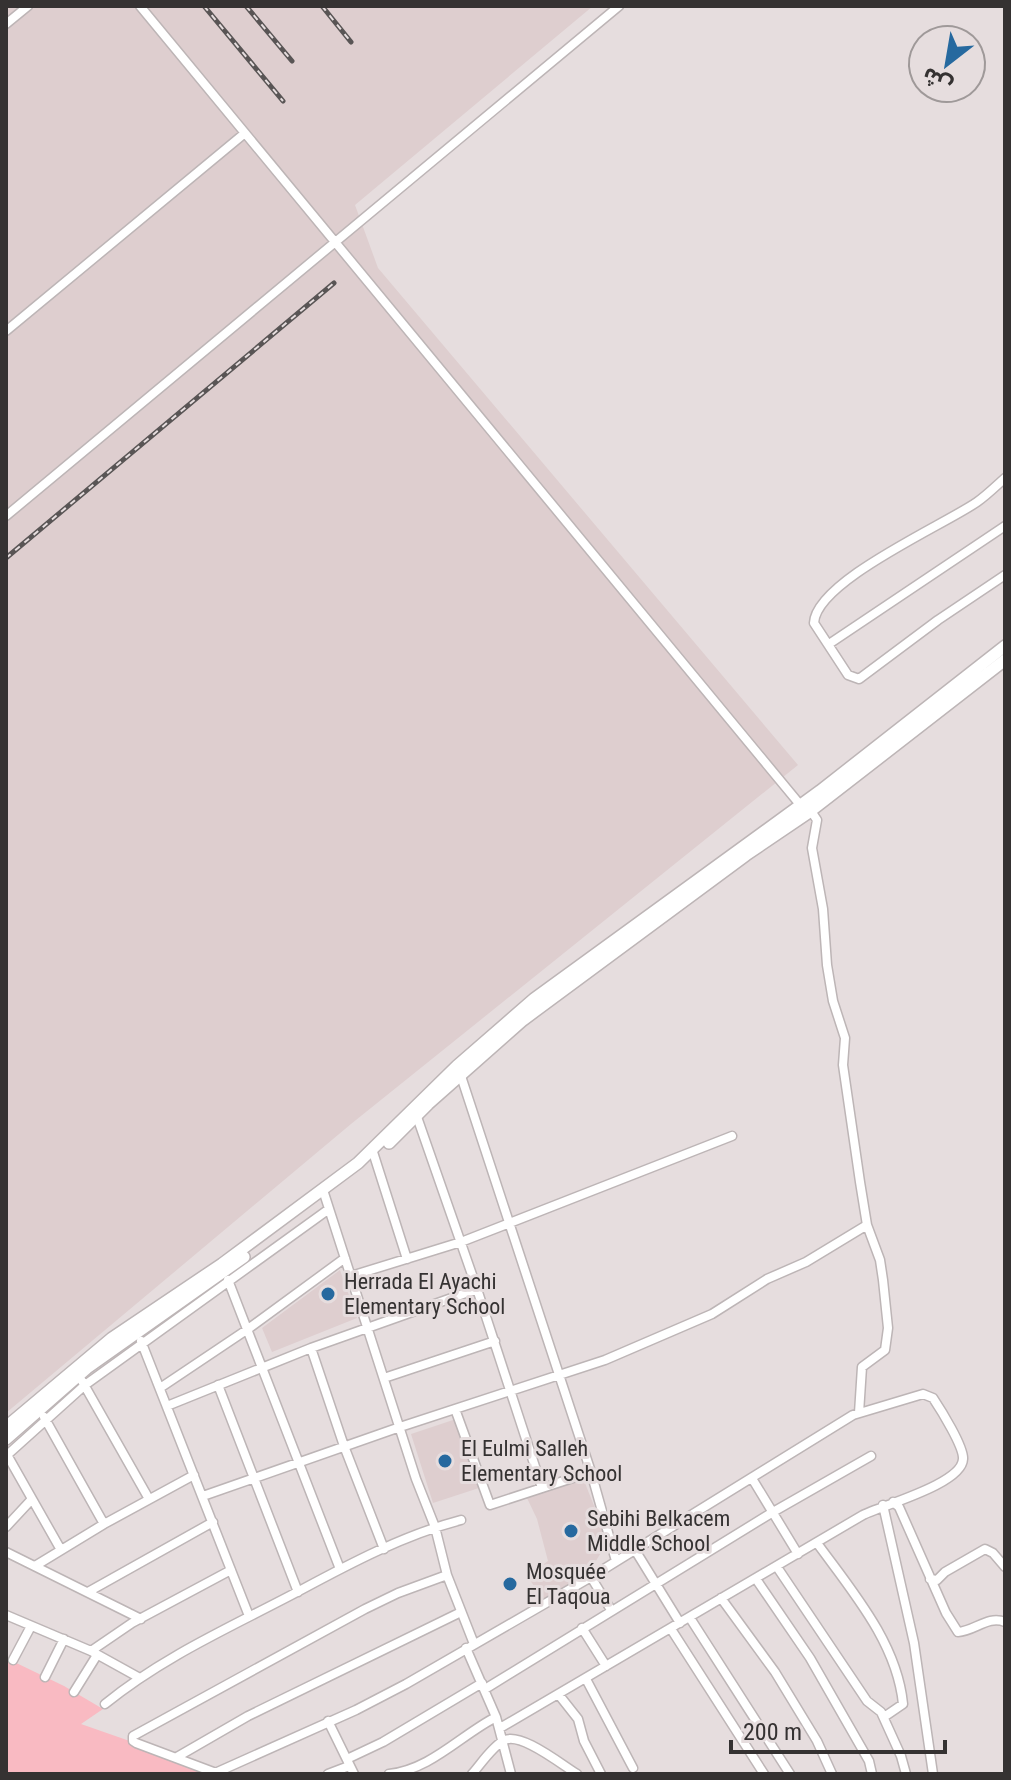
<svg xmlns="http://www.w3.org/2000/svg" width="1011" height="1780" font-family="'Roboto Condensed','Noto Sans Arabic',sans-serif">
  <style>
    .built { fill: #dececf }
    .green { fill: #f9bac2 }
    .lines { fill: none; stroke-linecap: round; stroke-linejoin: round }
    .minor-casing { stroke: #bdb5b6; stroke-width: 11 }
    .secondary-casing { stroke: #bdb5b6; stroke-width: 14 }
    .minor { stroke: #fff; stroke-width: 8 }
    .secondary { stroke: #fff; stroke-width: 11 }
    .rail-casing { stroke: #595555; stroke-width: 5 }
    .rail { stroke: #e6ddde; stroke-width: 2; stroke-dasharray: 6; stroke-linecap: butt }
    .poi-dot { fill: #26699f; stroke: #e6ddde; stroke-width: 3 }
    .labels { text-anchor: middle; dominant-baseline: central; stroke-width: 6; stroke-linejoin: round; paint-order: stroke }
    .poi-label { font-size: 22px; fill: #353232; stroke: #e6ddde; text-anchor: start }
  </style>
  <rect width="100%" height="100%" fill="#e6ddde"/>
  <path class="built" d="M 6,6 L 593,6 L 355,205 L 378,268 L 798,765 L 351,1124 L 6,1413 Z
    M 340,1270 L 357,1318 L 272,1352 L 262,1328 Z
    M 456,1419 L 479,1488 L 433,1503 L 411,1434 Z
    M 583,1478 L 608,1541 L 588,1574 L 544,1600 L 527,1576 L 548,1561 L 537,1519 L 527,1498 Z"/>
  <path class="green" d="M 6,1658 L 64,1686 L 103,1709 L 81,1724 L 204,1767 L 202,1774 L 6,1774 Z"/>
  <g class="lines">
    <g class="minor-casing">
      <path id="minor" d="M 140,6 L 802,807
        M 6,24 L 28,6
        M 6,331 L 245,133
        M 1005,478 C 996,486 987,495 977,502 C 944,525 816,581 814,623 L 848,675 L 859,679 L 938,620 L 1005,575
        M 6,516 L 619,6
        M 829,644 L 1005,526
        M 811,811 L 817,820 L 812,848 L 823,909 L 827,965 L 833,1001 L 845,1038 L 843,1065 L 860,1182 L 867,1225 L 880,1260 L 883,1280 L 888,1328 L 885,1350 L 862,1367 L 859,1413
        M 459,1070 L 591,1472 L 616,1561
        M 416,1114 L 477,1289 L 542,1488
        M 372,1149 L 407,1259
        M 323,1190 L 416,1479 L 435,1527 L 447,1575 L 474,1644
        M 351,1276 L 461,1242 L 732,1136
        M 228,1280 L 340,1569
        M 141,1341 L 249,1616
        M 311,1348 L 344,1446 L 384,1549
        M 384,1378 L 495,1341
        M 82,1381 L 149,1499
        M 218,1385 L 298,1592
        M 160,1388 L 248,1329 L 345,1258
        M 167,1406 L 311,1348 L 477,1289
        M 455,1409 L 490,1505 L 591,1472
        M 44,1417 L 104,1524
        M 6,1453 L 61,1550
        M 6,1456 L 85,1385 L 329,1209
        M 753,1480 L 798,1554
        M 203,1496 L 400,1427 L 605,1360 L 712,1314 L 767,1279 L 806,1262 L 867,1225
        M 893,1502 L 899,1507 L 946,1613 L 958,1632 C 975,1631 988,1615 1005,1622
        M 883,1505 L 914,1643 L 933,1774
        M 6,1527 L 32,1499
        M 817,1543 C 852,1591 897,1643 903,1704 L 884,1717
        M 635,1550 L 680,1623
        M 6,1552 L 141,1619
        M 35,1566 L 104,1524 L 194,1475
        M 777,1567 L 867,1701 L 881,1712 L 901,1756 L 906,1774
        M 591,1577 L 611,1610
        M 756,1579 L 810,1658 L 869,1761 L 872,1774
        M 930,1579 L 937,1580 L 945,1572 L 985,1549 L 993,1553 L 1005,1567
        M 88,1592 L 213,1522
        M 721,1598 L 775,1672 L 817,1741 L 832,1774
        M 6,1615 L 91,1651 L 138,1677
        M 690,1618 L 790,1774
        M 582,1628 L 606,1666
        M 671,1629 L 764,1774
        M 466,1648 L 496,1717 L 511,1774
        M 91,1651 L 132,1623 L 231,1570
        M 13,1660 L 30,1628
        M 45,1677 L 64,1639
        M 586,1679 L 633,1768
        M 485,1689 L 773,1512 L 871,1456
        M 74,1692 L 97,1655
        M 559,1695 L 578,1719 L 584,1741 L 601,1774
        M 105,1704 C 164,1656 233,1626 299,1591 C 351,1563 404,1535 461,1520
        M 328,1721 L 354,1774
        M 177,1757 L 248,1716 L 461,1612
        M 347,1759 L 383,1742 L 482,1683
        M 216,1773 L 136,1743 L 133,1741 L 133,1736 L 365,1609 L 398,1593 L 447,1575
        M 213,1774 L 356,1710 L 406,1684 L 591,1577 L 853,1415 L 923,1394 L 933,1398 C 941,1410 964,1447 963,1459 C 962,1484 883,1505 863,1515 L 500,1728
        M 328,1774 L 349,1766
        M 389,1774 C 430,1770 461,1735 496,1717
        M 472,1774 C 481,1764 491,1748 503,1741 C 519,1730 562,1765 577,1774"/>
    </g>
    <g class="secondary-casing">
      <path id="secondary" d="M 389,1143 L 428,1104 L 523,1020 L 746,855 L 808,813 L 1005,660
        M 6,1427 L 112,1338 L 222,1264 L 358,1163 L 457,1066 L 534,999 L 820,791 L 1005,646
        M 6,1439 L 87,1368 L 244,1257"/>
    </g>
    <use href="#minor" class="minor"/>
    <use href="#secondary" class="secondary"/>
    <g class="rail-casing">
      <path id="rail" d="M 204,6 L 283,101
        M 246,6 L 292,61
        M 322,6 L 351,42
        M 6,558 L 334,283"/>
    </g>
    <use href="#rail" class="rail"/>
  </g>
  <g class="poi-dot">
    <circle cx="328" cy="1294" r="8"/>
    <circle cx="445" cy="1461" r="8"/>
    <circle cx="571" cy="1531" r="8"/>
    <circle cx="510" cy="1584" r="8"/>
  </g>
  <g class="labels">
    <g class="poi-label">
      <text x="344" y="1281">Herrada El Ayachi<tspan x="344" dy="25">Elementary School</tspan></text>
      <text x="461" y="1448">El Eulmi Salleh<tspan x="461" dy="25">Elementary School</tspan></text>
      <text x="587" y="1518">Sebihi Belkacem<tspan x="587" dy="25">Middle School</tspan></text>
      <text x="526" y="1571">Mosquée<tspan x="526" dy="25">El Taqoua</tspan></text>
    </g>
  </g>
  <rect width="1011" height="1780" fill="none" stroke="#353232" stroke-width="16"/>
  <g transform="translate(947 64) rotate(211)"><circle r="38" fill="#e6ddde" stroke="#9f9999" stroke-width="2"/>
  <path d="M0-6L14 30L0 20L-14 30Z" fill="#26699f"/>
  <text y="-12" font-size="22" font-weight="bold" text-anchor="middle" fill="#353232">ش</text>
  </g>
  <path d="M731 1740v12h214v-12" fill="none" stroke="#353232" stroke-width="4"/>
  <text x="743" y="1740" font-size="24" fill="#353232" stroke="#e6ddde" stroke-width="6" paint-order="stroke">200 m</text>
</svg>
